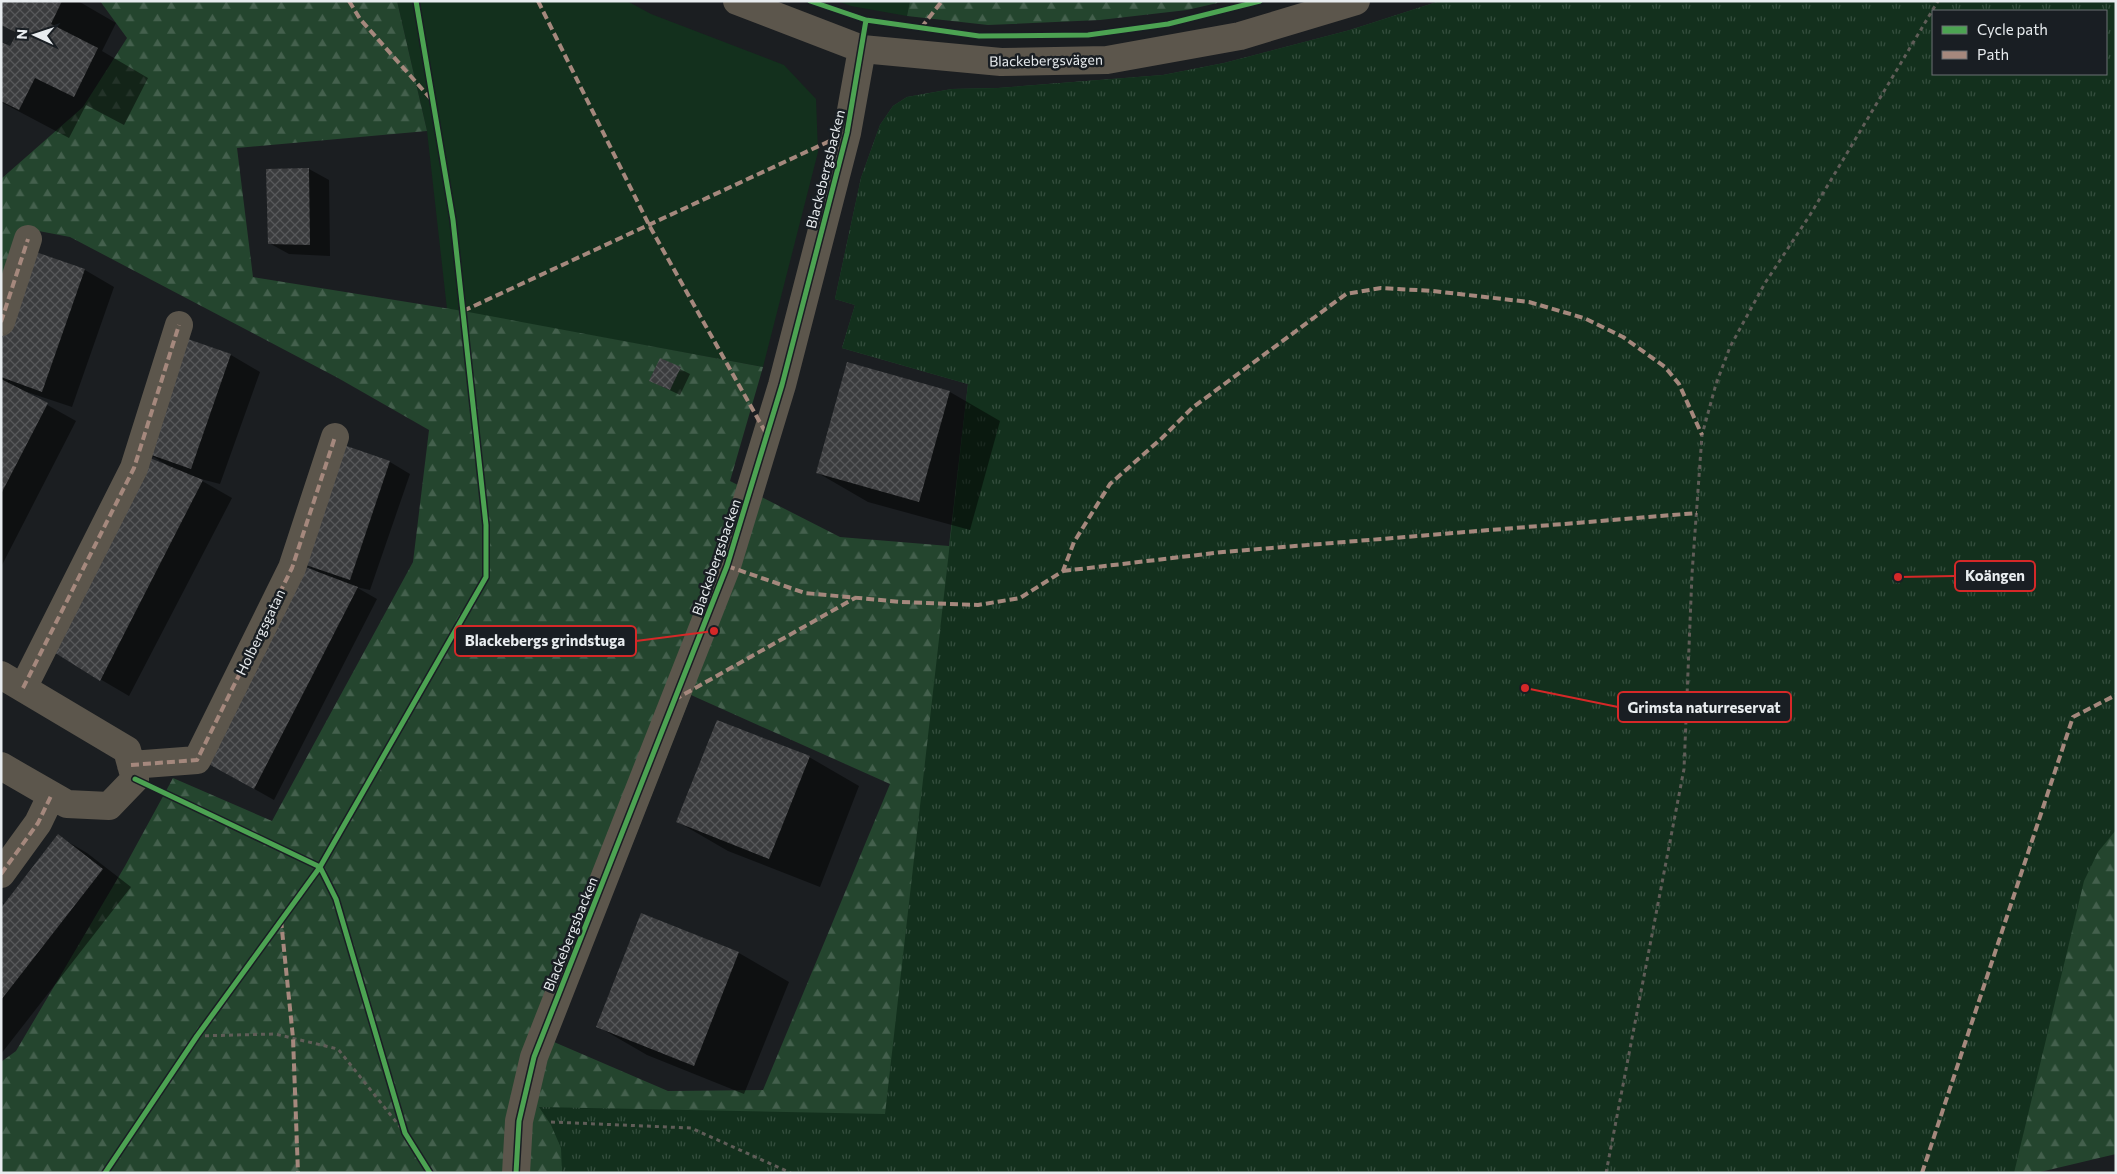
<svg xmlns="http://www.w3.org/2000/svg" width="2117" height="1174" font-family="Commissioner,sans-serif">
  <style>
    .green { fill: #13301d }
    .forest { fill: url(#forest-firs); fill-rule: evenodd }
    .park { fill: url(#park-tufts); fill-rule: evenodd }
    .shadow { fill: #0007 }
    .building { fill: url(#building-cross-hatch) }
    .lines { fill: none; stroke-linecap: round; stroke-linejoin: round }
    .path { stroke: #605d58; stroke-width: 3; stroke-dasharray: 4 4; stroke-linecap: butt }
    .minor { stroke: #5c564c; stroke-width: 28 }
    .quiet { stroke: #a5887d; stroke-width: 4; stroke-dasharray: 8 4; stroke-linecap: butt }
    .cycleway-casing { stroke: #191e23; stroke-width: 8 }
    .cycleway { stroke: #4ca352; stroke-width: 5 }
    .labels { text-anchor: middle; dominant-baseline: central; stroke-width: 5; stroke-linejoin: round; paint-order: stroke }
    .street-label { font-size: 14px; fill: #e8ecef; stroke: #191e23 }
    .leader { fill: none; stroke: #d62828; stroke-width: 2 }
    .callout-dot { fill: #d62828; stroke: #191e23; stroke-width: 2 }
    .callout { fill: #191e23; stroke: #d62828; stroke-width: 2 }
    .callout-label { font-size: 15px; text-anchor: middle; font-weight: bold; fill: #e8ecef }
  </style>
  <defs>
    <pattern id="forest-firs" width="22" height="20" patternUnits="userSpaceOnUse" patternTransform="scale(1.25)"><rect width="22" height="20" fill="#24452e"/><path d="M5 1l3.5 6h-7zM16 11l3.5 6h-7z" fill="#44604d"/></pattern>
    <pattern id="park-tufts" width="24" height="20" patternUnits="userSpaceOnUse" patternTransform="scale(1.25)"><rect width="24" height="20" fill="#13301d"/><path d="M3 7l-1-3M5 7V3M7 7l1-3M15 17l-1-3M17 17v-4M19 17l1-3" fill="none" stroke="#354e3e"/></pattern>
    <pattern id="building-cross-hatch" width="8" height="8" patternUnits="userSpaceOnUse" patternTransform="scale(1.25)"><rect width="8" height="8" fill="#3b3c3e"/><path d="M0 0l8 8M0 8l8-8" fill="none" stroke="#57585a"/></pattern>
  </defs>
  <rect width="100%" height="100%" fill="#1b1e21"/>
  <path class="green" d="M 397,1 L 627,1 L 651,14 L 784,65 L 816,99 L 818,152 L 763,367 L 447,309 L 427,131 Z
    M 837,1 L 910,1 L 907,16 L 851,6 Z"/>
  <path class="forest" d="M 100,1 L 397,1 L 427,131 L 237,148 L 253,277 L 463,311 L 763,367 L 730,481 L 840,537 L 949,546 L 968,384 L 842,348 L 855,305 L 835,299 L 861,178 L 880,125 L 893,106 L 907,97 L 952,89 L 998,88 L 1163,75 L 1224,63 L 1350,30 L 1440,1 L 906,289 L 1605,1173 L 1,1173 L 1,1062 L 16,1051 L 125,866 L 173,778 L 272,821 L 413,562 L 429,430 L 338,378 L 70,237 L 23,228 L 1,285 L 1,179 L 83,107 L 127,38 ZM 691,695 L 890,784 L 763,1090 L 668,1091 L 554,1042 Z
    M 910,1 L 1226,1 L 1187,10 L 1100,20 L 988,25 L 907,16 Z
    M 2116,724 L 2116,1154 L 2036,1173 L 1949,1173 Z"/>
  <path class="park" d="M 1440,1 L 2116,1 L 2116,830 L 2098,852 L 2084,881 L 2014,1173 L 562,1173 L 561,1148 L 551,1125 L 539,1107 L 885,1114 L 968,384 L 842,348 L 855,305 L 835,299 L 861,178 L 880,125 L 893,106 L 907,97 L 952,89 L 998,88 L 1163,75 L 1224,63 L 1350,30 ZM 1933,11 L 2106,11 L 2106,74 L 1933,74 Z"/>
  <path class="shadow" d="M 1,1 L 78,1 L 116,23 L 102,51 L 148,78 L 124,125 L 86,105 L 69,138 L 1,102 L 1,43 L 11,48 L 18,34 L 1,24 Z
    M 309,169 L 329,180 L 330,256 L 289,254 L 269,243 Z
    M 34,252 L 85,270 L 114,287 L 72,407 L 27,392 L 26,393 L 76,421 L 1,567 L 1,345 Z
    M 231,355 L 260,372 L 220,484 L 197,478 L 232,498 L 129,696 L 100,679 L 167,465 L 144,451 Z
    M 660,359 L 690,374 L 680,395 L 661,386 Z
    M 848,364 L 950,392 L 1000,421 L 970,530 L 868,502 L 818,473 Z
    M 338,445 L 390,462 L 410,474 L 370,590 L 356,587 L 377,599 L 274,800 L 207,762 L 316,571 L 298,561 Z
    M 809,757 L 859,786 L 820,887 L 728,851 L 678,822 Z
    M 58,836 L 87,853 L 131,887 L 1,1054 L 1,910 Z
    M 642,915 L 739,953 L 789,982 L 744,1094 L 647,1055 L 597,1026 Z"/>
  <path class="building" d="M 1,1 L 62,1 L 51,24 L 98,48 L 74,97 L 35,78 L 19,110 L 1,101 L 1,42 L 10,46 L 17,33 L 1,25 Z
    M 309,168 L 310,245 L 268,244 L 266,169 Z
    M 33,251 L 85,269 L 42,392 L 1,377 L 1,342 Z
    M 182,337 L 231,354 L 191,469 L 143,452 Z
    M 660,358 L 681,367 L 670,390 L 649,381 Z
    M 847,362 L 950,391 L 919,502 L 816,473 Z
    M 1,379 L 48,403 L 1,494 Z
    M 338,443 L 390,461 L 350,580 L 297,562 Z
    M 150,458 L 203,480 L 100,681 L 49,649 Z
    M 305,567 L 358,587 L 254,789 L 205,762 Z
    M 717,720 L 810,756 L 769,859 L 676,822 Z
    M 58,834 L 103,869 L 1,1000 L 1,908 Z
    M 641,913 L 739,952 L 694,1066 L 596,1027 Z"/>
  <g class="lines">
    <path class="path" d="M 197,1036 L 275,1034 L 338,1049 L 405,1133
      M 551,1122 L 691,1128 L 791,1173
      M 1606,1173 L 1684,769 L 1692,574 L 1702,435 L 1716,384 L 1730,347 L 1765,283 L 1810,215 L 1938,1"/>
    <path class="minor" d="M 737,1 L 862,49 L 1001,62 L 1107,60 L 1240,36 L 1356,1
      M 1,322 L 28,239
      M 1,675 L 127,750 L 135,779 L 109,806 L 67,804 L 1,766
      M 23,688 L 134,468 L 179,325
      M 131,765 L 197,760 L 292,568 L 335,437
      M 1,874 L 38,823 L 51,796
      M 516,1173 L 519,1121 L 534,1057 L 727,566 L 782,385 L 847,133 L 862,49"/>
    <path class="quiet" d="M 349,1 L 360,19 L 431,99
      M 538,1 L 649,225 L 767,435
      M 921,28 L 942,1
      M 463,311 L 847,133
      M 1,322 L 28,239
      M 727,566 L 805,593 L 901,602 L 978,605 L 1020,598 L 1063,571 L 1074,542 L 1110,484 L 1162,438 L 1192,408 L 1346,294 L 1381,288 L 1433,291 L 1529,302 L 1584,318 L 1623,337 L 1665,367 L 1679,384 L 1702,435
      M 1063,571 L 1223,552 L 1697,513
      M 23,688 L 134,468 L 179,325
      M 674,700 L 855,598
      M 131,765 L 197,760 L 292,568 L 335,437
      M 1,874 L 38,823 L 51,796
      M 281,920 L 293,1038 L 298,1173
      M 1922,1173 L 2073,717 L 2116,695"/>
    <g class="cycleway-casing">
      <path id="cycleway" d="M 810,1 L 866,20 L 979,36 L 1088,35 L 1168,24 L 1260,1
        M 135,779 L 320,867 L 336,899 L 405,1133 L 430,1173
        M 105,1173 L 197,1036 L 320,867 L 486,577 L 486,525 L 453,220 L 416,1
        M 516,1173 L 519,1121 L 534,1057 L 727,566 L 782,385 L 847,133 L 866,20"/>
    </g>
    <use href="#cycleway" class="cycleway"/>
  </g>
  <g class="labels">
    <g class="street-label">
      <text transform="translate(1046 60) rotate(-1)">Blackebergsvägen</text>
      <text transform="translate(825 169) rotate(-76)">Blackebergsbacken</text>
      <text transform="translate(716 557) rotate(-71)">Blackebergsbacken</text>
      <text transform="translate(260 632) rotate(-64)">Holbergsgatan</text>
      <text transform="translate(570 934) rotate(-68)">Blackebergsbacken</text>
    </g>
  </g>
  <path class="leader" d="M1898 577L1955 576M714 631L636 641M1525 688L1618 707"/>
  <g class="callout-dot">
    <circle cx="1898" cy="577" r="5"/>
    <circle cx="714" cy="631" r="5"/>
    <circle cx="1525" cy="688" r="5"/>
  </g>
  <g class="callout">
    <rect x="1955" y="561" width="80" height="30" rx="5"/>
    <rect x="455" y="626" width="181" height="30" rx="5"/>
    <rect x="1618" y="692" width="173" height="30" rx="5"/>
  </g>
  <g class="callout-label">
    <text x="1995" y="581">Koängen</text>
    <text x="545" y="646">Blackebergs grindstuga</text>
    <text x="1704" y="713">Grimsta naturreservat</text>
  </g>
  <rect width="2117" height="1174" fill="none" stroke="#e8ecef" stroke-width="5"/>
  <rect x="1932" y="10" width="175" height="65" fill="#191e23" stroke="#6c7075"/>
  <rect x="1942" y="26" width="25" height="8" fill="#4ca352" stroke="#6c7075"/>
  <text x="1977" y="35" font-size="15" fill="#e8ecef">Cycle path</text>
  <rect x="1942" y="51" width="25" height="8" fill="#a5887d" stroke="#6c7075"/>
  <text x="1977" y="60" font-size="15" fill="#e8ecef">Path</text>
  <g transform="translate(35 35) rotate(273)" stroke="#191e23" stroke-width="4" paint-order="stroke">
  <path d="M0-4L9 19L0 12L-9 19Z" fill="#e8ecef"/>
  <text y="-8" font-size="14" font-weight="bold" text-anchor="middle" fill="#e8ecef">N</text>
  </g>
</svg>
